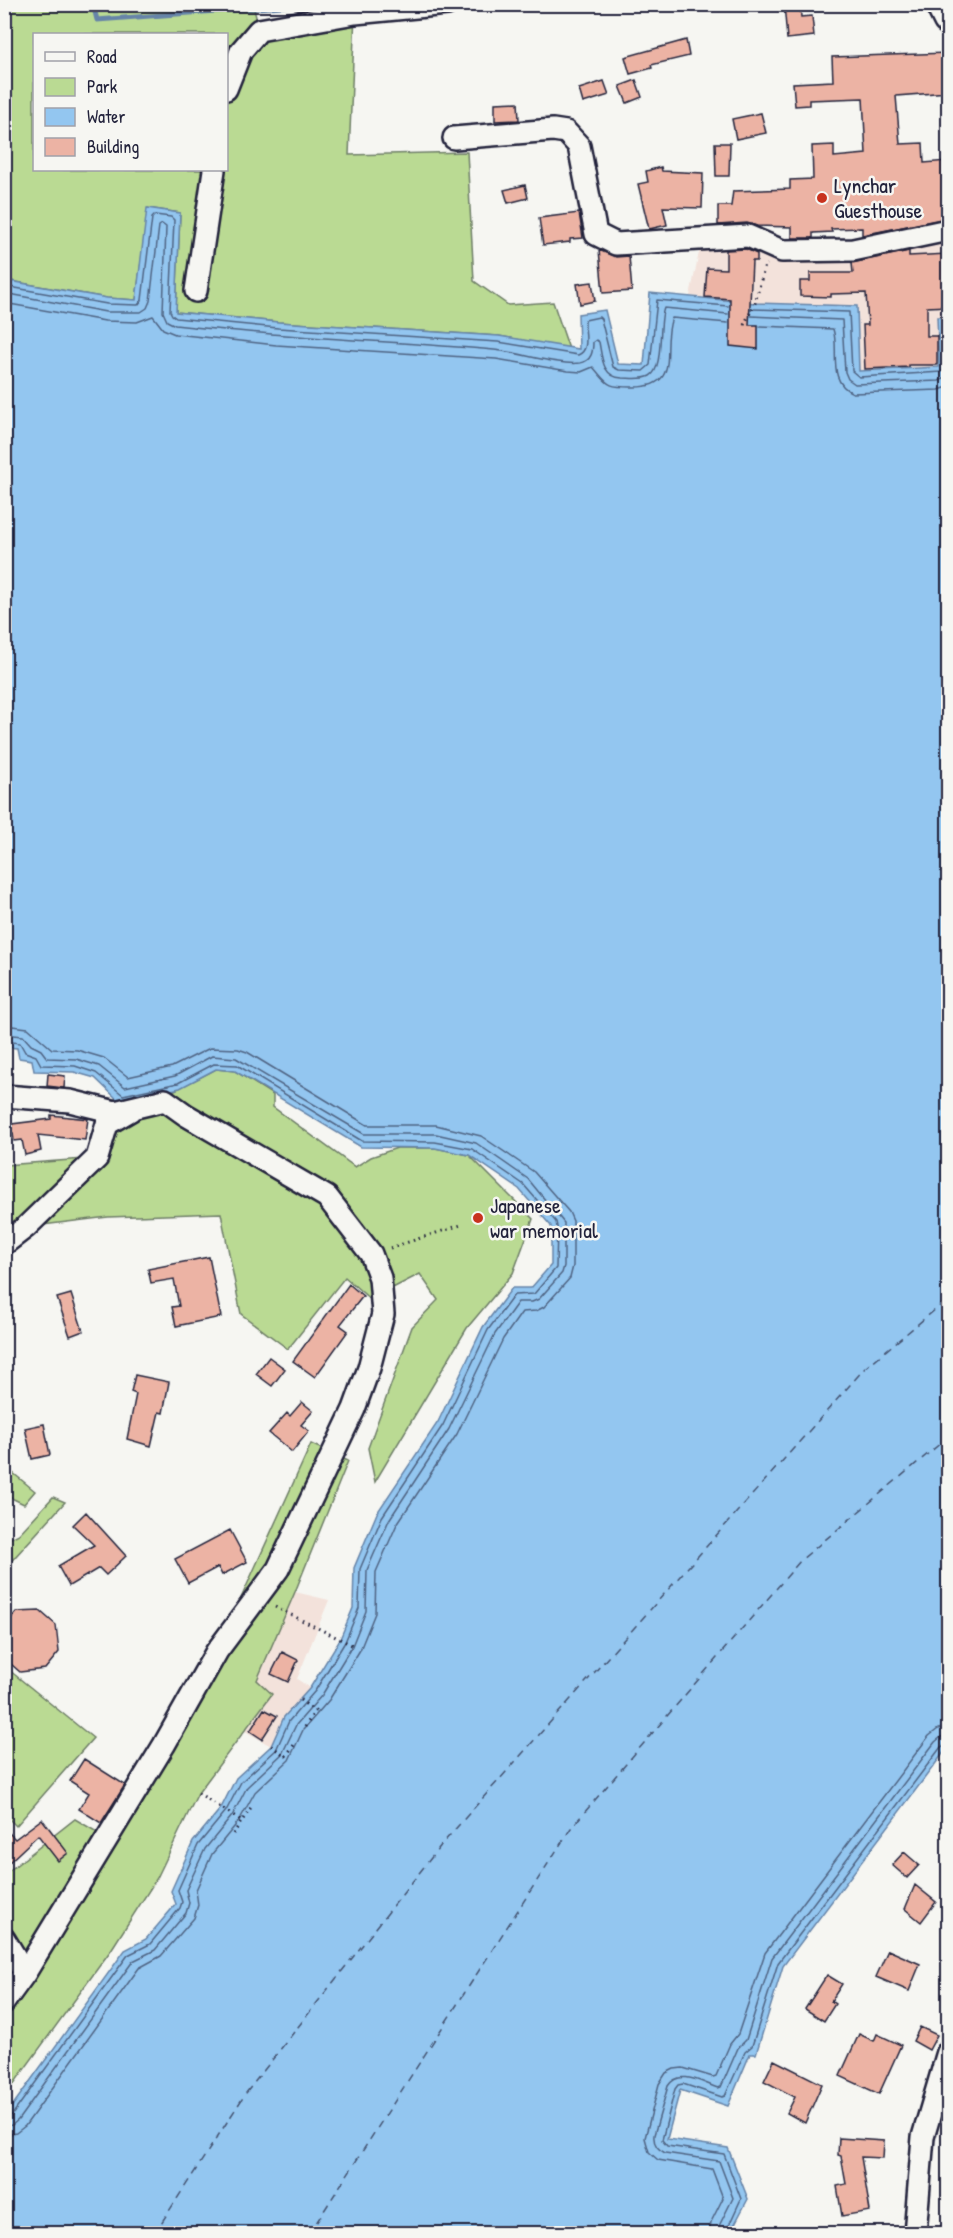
<svg xmlns="http://www.w3.org/2000/svg" width="953" height="2238" font-family="'Patrick Hand',sans-serif">
  <style>
    .built { fill: #f3e2db }
    .green { fill: #bada93; stroke: #6e7e67; stroke-width: 1.5; fill-rule: evenodd }
    .water { fill: #93c6f0; stroke: #6684a8; stroke-width: 1.5 }
    .lines { fill: none; stroke-linecap: round; stroke-linejoin: round }
    .shore { stroke: #4f6483; stroke-width: 1.5 }
    .stream { stroke: #6684a8; stroke-width: 5 }
    .ferry { stroke: #445371; stroke-width: 1.5; stroke-dasharray: 8 6; stroke-linecap: butt }
    .building { fill: #ecb3a4; stroke: #22223b; stroke-width: 1.5 }
    .minor-casing { stroke: #22223b; stroke-width: 26 }
    .path { stroke: #22223b; stroke-width: 3; stroke-dasharray: 1.5 4.5; stroke-linecap: butt }
    .minor { stroke: #f6f6f2; stroke-width: 21 }
    .poi-dot { fill: #c8321e; stroke: #f6f6f2; stroke-width: 2 }
    .labels { text-anchor: middle; dominant-baseline: central; stroke-width: 5; stroke-linejoin: round; paint-order: stroke }
    .poi-label { font-size: 22px; fill: #22223b; stroke: #f6f6f2; text-anchor: start }
  </style>
  <rect width="100%" height="100%" fill="#f6f6f2"/>
  <filter id="ink" filterUnits="userSpaceOnUse"><feTurbulence type="fractalNoise" baseFrequency=".0167" numOctaves="2"/><feDisplacementMap in="SourceGraphic" scale="12" xChannelSelector="R" yChannelSelector="G"/><feConvolveMatrix kernelMatrix="1 2 1 2 8 2 1 2 1" color-interpolation-filters="sRGB"/></filter>
  <g filter="url(#ink)">
    <path class="built" d="M 948,230 L 948,317 L 937,318 L 940,367 L 858,371 L 856,306 L 755,303 L 690,296 L 702,238 L 782,251 Z
      M 295,1592 L 329,1600 L 297,1679 L 310,1688 L 284,1717 L 271,1746 L 245,1731 L 272,1694 L 256,1681 Z"/>
    <path class="green" d="M 179,4 L 253,5 L 259,29 L 355,13 L 349,155 L 467,152 L 474,281 L 508,305 L 553,302 L 569,349 L 499,336 L 278,322 L 176,312 L 180,213 L 148,208 L 136,300 L 107,298 L 5,280 L 5,5 L 107,5 L 108,10 ZM 34,34 L 226,34 L 226,170 L 34,170 Z
      M 216,1069 L 235,1071 L 273,1095 L 273,1107 L 355,1167 L 371,1157 L 397,1148 L 435,1148 L 469,1155 L 533,1219 L 513,1273 L 467,1328 L 375,1482 L 368,1448 L 412,1327 L 438,1300 L 420,1274 L 381,1294 L 372,1301 L 345,1277 L 288,1349 L 241,1314 L 221,1213 L 108,1217 L 26,1227 L 5,1244 L 5,1165 L 97,1158 L 107,1124 C 142,1104 180,1089 216,1069 Z
      M 311,1444 L 348,1461 L 295,1592 L 257,1680 L 272,1694 L 198,1793 L 157,1878 L 111,1950 L 5,2096 L 5,2002 L 25,1973 L 5,1939 L 5,1874 L 75,1819 L 107,1838 L 217,1651 Z
      M 4,1462 L 13,1473 L 35,1491 L 24,1504 L 5,1495 Z
      M 53,1497 L 65,1502 L 5,1568 L 5,1541 L 19,1534 Z
      M 4,1666 L 93,1738 L 16,1826 L 5,1815 Z"/>
    <path class="water" d="M 147,208 L 180,213 L 176,312 L 278,322 L 499,336 L 579,349 L 578,314 L 605,310 L 618,364 L 644,365 L 650,293 L 755,303 L 857,306 L 859,371 L 939,367 L 937,317 L 948,317 L 948,1747 L 783,1966 L 756,2054 L 750,2054 L 728,2106 L 680,2090 L 667,2139 L 728,2148 L 748,2199 L 730,2233 L 5,2233 L 5,2116 L 125,1950 L 146,1939 L 176,1904 L 171,1891 L 193,1842 L 221,1808 L 236,1778 L 271,1746 L 284,1717 L 310,1688 L 340,1639 L 353,1608 L 354,1568 L 377,1513 L 438,1422 L 483,1327 L 512,1288 L 531,1288 L 551,1265 L 551,1226 L 519,1189 L 469,1155 L 435,1148 L 361,1147 L 235,1071 L 216,1069 L 180,1088 L 120,1102 L 95,1078 L 74,1072 L 34,1071 L 32,1060 L 19,1058 L 17,1048 L 5,1047 L 5,1066 L 4,280 L 107,298 L 136,300 Z"/>
    <g class="lines">
      <path class="shore" d="M 4,286 L 107,304 L 138,305 L 142,300 L 152,218 L 155,215 L 171,217 L 174,220 L 170,311 L 172,315 L 176,318 L 278,328 L 498,342 L 578,355 C 591,350 584,332 585,320 L 599,317 L 601,319 L 613,367 L 619,370 L 643,371 L 650,365 L 657,300 L 728,306
        M 4,293 L 106,312 L 141,312 L 147,308 L 150,301 L 159,226 L 162,224 L 166,227 L 163,312 L 167,321 L 175,325 C 281,337 388,341 494,350 C 518,352 559,366 580,363 C 592,361 593,351 593,342 L 596,340 L 599,342 C 602,357 602,377 622,378 C 630,378 643,380 650,376 C 664,369 658,323 664,308 L 728,314
        M 4,303 L 105,321 L 137,322 L 153,316 L 163,329 L 175,334 L 276,345 L 496,359 L 568,371 L 581,372 L 593,367 C 609,385 606,387 632,387 C 684,388 660,348 672,318 L 728,323
        M 751,309 L 849,312 L 852,371 L 859,377 L 942,372 L 945,366 L 944,325 L 948,323
        M 751,316 L 842,320 L 845,372 L 848,379 L 855,384 L 939,381 L 948,377
        M 760,326 L 833,329 C 840,350 826,381 853,393 L 939,390 L 948,387
        M 4,1025 L 28,1028 L 52,1049 L 77,1050 L 104,1058 L 128,1077 L 172,1067 L 210,1048 L 238,1049 L 247,1052 L 367,1125 L 436,1125 L 481,1136 L 534,1172 L 569,1212 L 573,1221 L 573,1266 L 570,1278 L 544,1307 L 536,1311 L 522,1312 L 503,1339 L 457,1434 L 397,1524 L 376,1572 L 375,1613 L 360,1650 L 329,1700 L 303,1730 L 289,1760 L 255,1792 L 239,1821 L 212,1854 L 196,1890 L 198,1905 L 194,1918 L 161,1956 L 139,1968 L 25,2126 L 16,2133 L 4,2135
        M 4,1034 L 23,1036 L 31,1045 L 41,1050 L 47,1058 L 76,1059 L 99,1066 L 125,1087 L 175,1076 L 212,1056 L 236,1058 L 364,1134 L 436,1134 L 476,1143 L 528,1179 L 564,1223 L 564,1266 L 562,1273 L 539,1299 L 532,1302 L 518,1302 L 495,1334 L 449,1429 L 389,1520 L 367,1570 L 366,1611 L 352,1646 L 322,1695 L 296,1725 L 282,1754 L 247,1787 L 232,1816 L 205,1849 L 186,1890 L 189,1903 L 186,1913 L 155,1950 L 133,1961 L 18,2120 L 12,2125 L 4,2126
        M 4,1041 L 20,1043 L 25,1052 L 36,1056 L 41,1065 L 75,1066 L 96,1073 L 123,1095 L 178,1083 L 214,1064 L 237,1065 L 362,1141 L 435,1142 L 472,1149 L 523,1184 L 556,1222 L 557,1227 L 556,1268 L 534,1294 L 514,1295 L 488,1330 L 443,1425 L 382,1517 L 360,1569 L 359,1608 L 345,1642 L 315,1691 L 289,1721 L 276,1750 L 241,1782 L 226,1811 L 198,1845 L 178,1890 L 182,1902 L 180,1908 L 150,1944 L 128,1955 L 12,2115 L 4,2118
        M 709,2234 L 711,2222 L 723,2198 L 712,2169 L 658,2160 L 649,2152 L 645,2138 L 659,2084 L 666,2073 L 674,2069 L 683,2068 L 713,2077 L 716,2076 L 730,2044 L 738,2034 L 765,1953 L 929,1736 L 938,1729 L 948,1727
        M 718,2234 L 719,2226 L 733,2198 L 719,2161 L 665,2153 C 657,2149 653,2144 654,2135 L 668,2086 C 679,2068 703,2083 718,2088 L 721,2087 L 738,2048 L 746,2040 L 772,1958 L 935,1742 L 941,1737 L 948,1736
        M 725,2234 L 741,2199 L 724,2154 L 667,2146 L 662,2140 L 675,2089 L 678,2085 L 683,2084 L 722,2097 L 725,2096 L 745,2052 L 752,2046 L 778,1963 L 941,1747 L 948,1744"/>
      <path class="stream" d="M 93,4 L 97,20 L 308,4"/>
      <path class="ferry" d="M 154,2234 L 246,2093 L 442,1844 L 865,1368 L 948,1299
        M 309,2234 L 571,1828 L 801,1560 L 948,1437"/>
    </g>
    <path class="building" d="M 784,4 L 800,4 L 801,17 L 812,16 L 814,36 L 787,39 Z
      M 686,40 L 689,56 L 651,65 L 652,68 L 630,74 L 625,57 Z
      M 948,53 L 948,92 L 896,96 L 900,144 L 923,143 L 924,163 L 948,161 L 948,218 L 862,235 L 862,228 L 831,229 L 832,232 L 813,233 L 813,238 L 792,238 L 792,227 L 757,226 L 747,223 L 718,225 L 718,206 L 731,206 L 733,191 L 790,189 L 790,180 L 813,179 L 812,146 L 834,145 L 834,157 L 866,154 L 863,98 L 809,100 L 809,105 L 795,106 L 793,83 L 833,81 L 832,57 Z
      M 636,80 L 642,97 L 627,103 L 620,86 Z
      M 604,81 L 609,95 L 583,103 L 579,89 Z
      M 518,102 L 519,120 L 495,121 L 495,103 Z
      M 761,113 L 766,133 L 736,139 L 732,119 Z
      M 715,143 L 730,143 L 729,176 L 716,176 Z
      M 661,167 L 662,171 L 703,173 L 702,208 L 663,207 L 667,225 L 649,229 L 638,184 L 648,182 L 646,171 Z
      M 525,185 L 528,198 L 508,203 L 504,190 Z
      M 579,213 L 583,238 L 570,239 L 570,242 L 543,245 L 539,218 Z
      M 746,249 L 757,254 L 757,261 L 752,261 L 749,325 L 758,325 L 758,349 L 730,346 L 730,299 L 705,297 L 707,268 L 726,269 L 726,250 Z
      M 599,250 L 616,257 L 629,256 L 632,291 L 603,293 Z
      M 909,251 L 909,256 L 948,254 L 948,306 L 927,307 L 927,336 L 937,336 L 937,365 L 909,365 L 909,367 L 865,369 L 863,325 L 868,325 L 866,293 L 831,294 L 831,297 L 800,296 L 800,281 L 810,281 L 810,273 L 853,273 L 852,263 Z
      M 592,282 L 595,301 L 580,304 L 577,284 Z
      M 48,1074 L 65,1076 L 64,1088 L 47,1086 Z
      M 51,1115 L 88,1119 L 85,1140 L 38,1135 L 41,1151 L 25,1155 L 22,1140 L 14,1141 L 13,1133 L 4,1132 L 4,1125 L 51,1119 Z
      M 209,1257 L 221,1317 L 176,1326 L 172,1307 L 179,1306 L 174,1279 L 151,1283 L 148,1269 Z
      M 349,1284 L 363,1296 L 340,1325 L 348,1331 L 315,1377 L 293,1361 Z
      M 71,1294 L 83,1331 L 70,1336 L 57,1298 Z
      M 269,1357 L 285,1369 L 272,1386 L 256,1374 Z
      M 135,1375 L 169,1382 L 163,1413 L 159,1412 L 151,1446 L 127,1439 L 136,1394 L 131,1392 Z
      M 302,1402 L 313,1411 L 301,1425 L 309,1431 L 292,1452 L 269,1433 L 287,1413 L 290,1416 Z
      M 44,1424 L 50,1455 L 32,1459 L 25,1428 Z
      M 86,1512 L 126,1556 L 106,1575 L 99,1568 L 69,1586 L 58,1566 L 94,1545 L 73,1525 Z
      M 230,1530 L 247,1562 L 222,1575 L 218,1567 L 188,1583 L 175,1559 Z
      M 40,1611 L 56,1625 L 59,1652 L 45,1669 L 20,1672 L 4,1658 L 4,1627 L 16,1612 Z
      M 282,1652 L 298,1660 L 288,1682 L 271,1674 Z
      M 264,1709 L 277,1716 L 262,1739 L 250,1731 Z
      M 84,1759 L 125,1785 L 101,1823 L 79,1809 L 89,1793 L 70,1781 Z
      M 42,1819 L 68,1853 L 58,1861 L 38,1835 L 4,1867 L 4,1828 L 15,1839 Z
      M 904,1852 L 919,1865 L 907,1878 L 892,1865 Z
      M 915,1885 L 936,1902 L 921,1922 L 905,1909 Z
      M 888,1950 L 920,1964 L 909,1991 L 876,1977 Z
      M 827,1975 L 842,1984 L 831,2001 L 835,2004 L 824,2021 L 805,2009 Z
      M 920,2027 L 937,2035 L 929,2050 L 913,2041 Z
      M 859,2034 L 874,2041 L 877,2034 L 901,2045 L 879,2094 L 840,2076 Z
      M 774,2060 L 822,2084 L 805,2123 L 787,2113 L 795,2097 L 764,2081 Z
      M 839,2138 L 884,2141 L 883,2158 L 861,2157 L 870,2211 L 842,2216 L 837,2186 L 846,2184 L 841,2156 L 838,2155 Z"/>
    <g class="lines">
      <g class="minor-casing">
        <path id="minor" d="M 936,4 L 945,22 L 948,23
          M 226,89 L 241,51 L 259,30 L 355,13 L 447,4
          M 454,138 L 553,130 L 566,132 L 579,146 L 596,234 L 616,244 L 748,236 L 782,251 L 853,250 L 948,230
          M 196,291 L 214,170
          M 4,1096 L 70,1101 L 115,1112 L 165,1100 L 186,1115 L 327,1197 L 371,1254 L 380,1278 L 383,1314 L 369,1368 L 354,1409 L 278,1569 L 217,1651 L 164,1745 L 25,1973 L 4,2002
          M 4,1244 L 26,1227 L 97,1158 L 107,1124 L 131,1110
          M 4,1939 L 25,1973
          M 915,2234 L 923,2137 L 948,2052"/>
      </g>
      <path class="path" d="M 744,325 L 755,303 L 765,265 L 767,264
        M 390,1248 L 464,1224
        M 275,1607 L 354,1646
        M 300,1700 L 315,1711 L 303,1730
        M 271,1746 L 286,1756 L 296,1742
        M 198,1793 L 242,1821
        M 233,1834 L 252,1806"/>
      <use href="#minor" class="minor"/>
    </g>
  </g>
  <g class="poi-dot">
    <circle cx="822" cy="198" r="6"/>
    <circle cx="478" cy="1218" r="6"/>
  </g>
  <g class="labels">
    <g class="poi-label">
      <text x="834" y="185">Lynchar<tspan x="834" dy="25">Guesthouse</tspan></text>
      <text x="490" y="1205">Japanese<tspan x="490" dy="25">war memorial</tspan></text>
    </g>
  </g>
  <rect width="953" height="2238" fill="none" stroke="#f6f6f2" stroke-width="24"/>
  <rect x="12" y="12" width="929" height="2214" fill="none" stroke="#22223b" stroke-width="2" filter="url(#ink)"/>
  <rect x="33" y="33" width="195" height="138" fill="#f6f6f2" stroke="#a1a1a9" stroke-width="1.5"/>
  <rect x="45" y="52" width="30" height="9" fill="#f6f6f2" stroke="#a1a1a9" stroke-width="1.5"/>
  <text x="87" y="63" font-size="18" fill="#22223b">Road</text>
  <rect x="45" y="78" width="30" height="18" fill="#bada93" stroke="#a1a1a9" stroke-width="1.5"/>
  <text x="87" y="93" font-size="18" fill="#22223b">Park</text>
  <rect x="45" y="108" width="30" height="18" fill="#93c6f0" stroke="#a1a1a9" stroke-width="1.5"/>
  <text x="87" y="123" font-size="18" fill="#22223b">Water</text>
  <rect x="45" y="138" width="30" height="18" fill="#ecb3a4" stroke="#a1a1a9" stroke-width="1.5"/>
  <text x="87" y="153" font-size="18" fill="#22223b">Building</text>
</svg>
